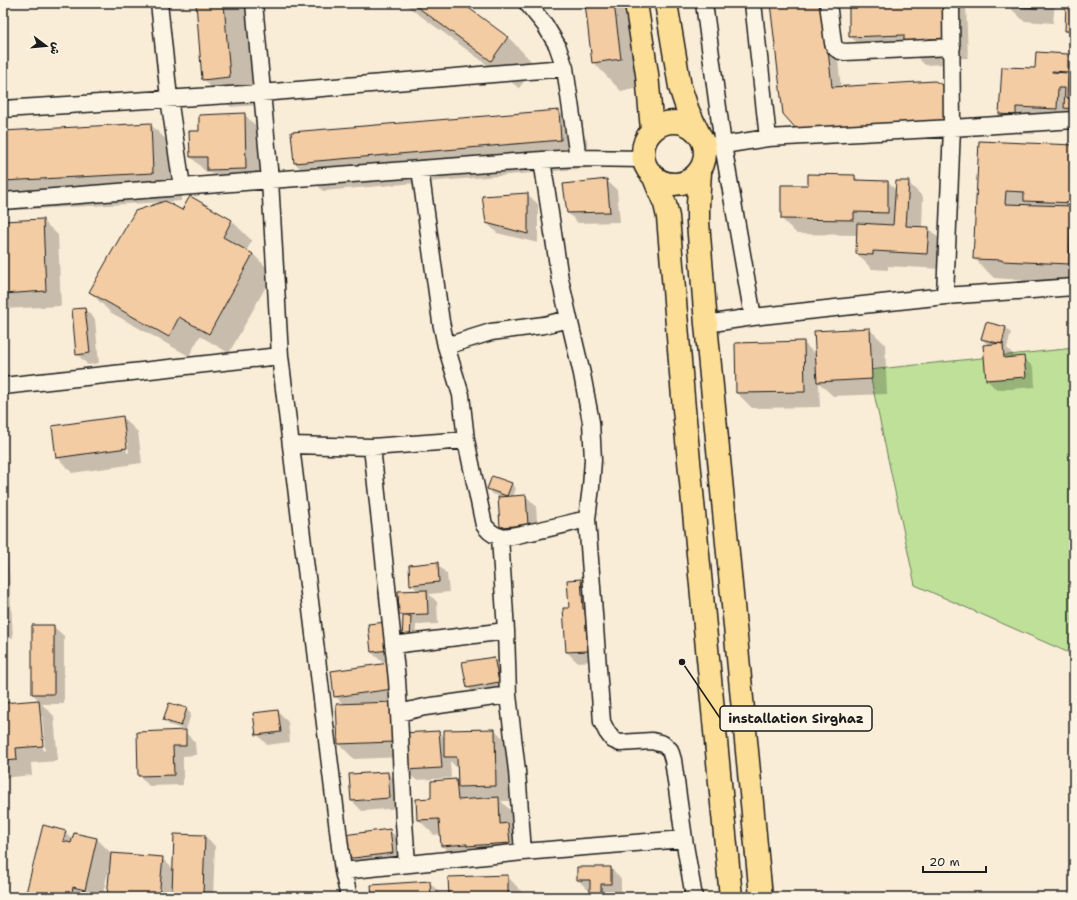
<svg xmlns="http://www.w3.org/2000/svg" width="1077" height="900" font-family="'Shantell Sans','Playpen Sans Arabic',sans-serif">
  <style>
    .green { fill: #bee099; stroke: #6d7e5a }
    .shadow { fill: #0003; fill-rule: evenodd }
    .building { fill: #f4cca4; stroke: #1c1c1c }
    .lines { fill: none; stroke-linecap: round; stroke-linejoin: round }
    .street-casing { stroke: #1c1c1c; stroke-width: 19 }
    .highway-casing { stroke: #1c1c1c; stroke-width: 25 }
    .street { stroke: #fcf5e5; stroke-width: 16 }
    .highway { stroke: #fdde96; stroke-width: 22 }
    .leader { fill: none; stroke: #1c1c1c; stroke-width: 1.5 }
    .callout-dot { fill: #1c1c1c; stroke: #fcf5e5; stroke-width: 1.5 }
    .callout { fill: #fcf5e5; stroke: #1c1c1c; stroke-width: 1.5 }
    .callout-label { font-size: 13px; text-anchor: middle; font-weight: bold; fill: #1c1c1c }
  </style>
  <rect width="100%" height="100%" fill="#faedd8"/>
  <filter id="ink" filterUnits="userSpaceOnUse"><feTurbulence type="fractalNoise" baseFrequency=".025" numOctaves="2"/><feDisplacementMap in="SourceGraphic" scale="8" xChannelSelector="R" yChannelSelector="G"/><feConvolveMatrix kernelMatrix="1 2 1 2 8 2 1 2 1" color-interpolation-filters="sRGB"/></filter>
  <g filter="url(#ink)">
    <path class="green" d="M 1074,348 L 1074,655 L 915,585 L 869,370 Z"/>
    <path class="shadow" d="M 197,3 L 249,3 L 258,105 L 231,107 L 203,79 Z
      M 403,3 L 460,3 L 508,37 L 536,66 L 519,88 Z
      M 586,3 L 638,3 L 648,87 L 621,91 L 593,62 Z
      M 771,3 L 832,3 L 841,88 L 811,141 Z
      M 850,3 L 966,3 L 968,58 L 947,59 L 947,64 L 925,65 L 915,55 L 871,56 L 850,36 Z
      M 1008,3 L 1055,3 L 1053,23 L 1024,21 L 1008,6 Z
      M 1067,3 L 1074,3 L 1074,38 L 1066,31 Z
      M 1068,54 L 1074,61 L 1074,129 L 1036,127 L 1035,134 L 1020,134 L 1000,114 L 1036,69 Z
      M 558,111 L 587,139 L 589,168 L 323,191 L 295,163 Z
      M 244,114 L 260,130 L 261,184 L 223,185 L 210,172 L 206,172 L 191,157 L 200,132 Z
      M 150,124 L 179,152 L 181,201 L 165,202 L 182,211 L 190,197 L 232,221 L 252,241 L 246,251 L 253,254 L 273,274 L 229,353 L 200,336 L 189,356 L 110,312 L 90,292 L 164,202 L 15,210 L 3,198 L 3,132 Z
      M 980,142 L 1074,146 L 1074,283 L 1023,281 L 1021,280 L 994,278 L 974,258 Z
      M 854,176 L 860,181 L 888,182 L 896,190 L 908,182 L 923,197 L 922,228 L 928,228 L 944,243 L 942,269 L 888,266 L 888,270 L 872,269 L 857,254 L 858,235 L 797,234 L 782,219 L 809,186 Z
      M 606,180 L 617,190 L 620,222 L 578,223 L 568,213 Z
      M 527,194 L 538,204 L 538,243 L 497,233 L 487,223 Z
      M 42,220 L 58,235 L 61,306 L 3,309 L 3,222 Z
      M 85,309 L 95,319 L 99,363 L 88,365 L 77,354 Z
      M 986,323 L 1006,328 L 1011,333 L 1007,348 L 1013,354 L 1013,358 L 1023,357 L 1034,368 L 1035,387 L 997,390 L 987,380 L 984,346 L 992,345 L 987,344 L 982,339 Z
      M 869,329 L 885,344 L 887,394 L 833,396 L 819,383 L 820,407 L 752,408 L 737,393 L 803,342 L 816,355 Z
      M 122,417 L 138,432 L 142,463 L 72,473 L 57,457 ZM 124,433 L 126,433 L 129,452 L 127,453 Z
      M 3,481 L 4,482 L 13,638 L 3,638 Z
      M 511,483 L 516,488 L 513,497 L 526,496 L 536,506 L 538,535 L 511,537 L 501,526 L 499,496 L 493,494 L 488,489 Z
      M 437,564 L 447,574 L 449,592 L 429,594 L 437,602 L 438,624 L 416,625 L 415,649 L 404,618 L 400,614 L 419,592 L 411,584 Z
      M 580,580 L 591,590 L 598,661 L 577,662 L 567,652 L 564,609 L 570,609 Z
      M 369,625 L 400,660 L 382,662 L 371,652 Z
      M 53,626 L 64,636 L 64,704 L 42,704 L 54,716 L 58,761 L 31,763 L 32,775 L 3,778 L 3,704 L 39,701 L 33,694 ZM 40,716 L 42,716 L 45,750 L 43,751 Z
      M 494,658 L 504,668 L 508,692 L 478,698 L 468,687 Z
      M 389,664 L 403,699 L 380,702 L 380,703 L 407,718 L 408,734 L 439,732 L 445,738 L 495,730 L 510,745 L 511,801 L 501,801 L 514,814 L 524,858 L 457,861 L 442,845 L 441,834 L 434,835 L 418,819 L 432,799 L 456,780 L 459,783 L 459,770 L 450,761 L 451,778 L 416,780 L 405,770 L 405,757 L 354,759 L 339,744 L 337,705 L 344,705 L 335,696 Z
      M 186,709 L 191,714 L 186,730 L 169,725 L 164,720 Z
      M 278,711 L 288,722 L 290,742 L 267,745 L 257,734 Z
      M 185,732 L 195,742 L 196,755 L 183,756 L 183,785 L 149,786 L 139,775 Z
      M 388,773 L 398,783 L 400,808 L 362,811 L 352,801 Z
      M 389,830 L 400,840 L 403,863 L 357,869 L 347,859 Z
      M 65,832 L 73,840 L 75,834 L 97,839 L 112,854 L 162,858 L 174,870 L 205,836 L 215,846 L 213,897 L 177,897 L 176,895 L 176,897 L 108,897 L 111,865 L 110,864 L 102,897 L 26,897 Z
      M 611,868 L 621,879 L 621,894 L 611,894 L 611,897 L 591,897 L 591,890 L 588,890 L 578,880 Z
      M 507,876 L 522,892 L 523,897 L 450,897 Z
      M 429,882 L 444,897 L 373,897 Z"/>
    <path class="building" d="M 196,3 L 224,3 L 230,77 L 202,80 Z
      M 412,3 L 462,3 L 508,37 L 491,61 Z
      M 585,3 L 614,3 L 621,59 L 592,63 Z
      M 770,3 L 823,3 L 832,87 L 935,81 L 946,87 L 946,121 L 799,132 L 783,114 Z
      M 849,3 L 947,3 L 948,38 L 928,39 L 928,45 L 904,45 L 904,35 L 849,37 Z
      M 1007,3 L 1039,3 L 1038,8 L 1007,6 Z
      M 1066,3 L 1074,3 L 1074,31 L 1065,31 Z
      M 1036,52 L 1068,54 L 1068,72 L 1052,71 L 1052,72 L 1068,73 L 1067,98 L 1074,98 L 1074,109 L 1064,108 L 1065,88 L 1058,88 L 1057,109 L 1016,107 L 1016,115 L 999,114 L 1002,67 L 1035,68 Z
      M 559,110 L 561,140 L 294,163 L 291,132 Z
      M 245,113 L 246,169 L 207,170 L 207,157 L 190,157 L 189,131 L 199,131 L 199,115 Z
      M 151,123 L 153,173 L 3,181 L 3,131 Z
      M 979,141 L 1074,145 L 1074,203 L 1024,201 L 1024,192 L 1006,191 L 1005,204 L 1071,206 L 1069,264 L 1002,261 L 1002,260 L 973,259 Z
      M 808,174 L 855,175 L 855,180 L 888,181 L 888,213 L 854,212 L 854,220 L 781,219 L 781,185 L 808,185 Z
      M 607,179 L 610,212 L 567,213 L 563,184 Z
      M 896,181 L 909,181 L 906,226 L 929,227 L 927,254 L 873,251 L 873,255 L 856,254 L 857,223 L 893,225 Z
      M 528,193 L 528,234 L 486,223 L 482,196 Z
      M 190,196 L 232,220 L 223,237 L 253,254 L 209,334 L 179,317 L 169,337 L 89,292 L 135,211 L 165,201 L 182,210 Z
      M 43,219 L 46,291 L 3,294 L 3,221 Z
      M 85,308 L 90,353 L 76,355 L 72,309 Z
      M 986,322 L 1006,327 L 1002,344 L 981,339 Z
      M 870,328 L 872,379 L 817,382 L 814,331 Z
      M 804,341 L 805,392 L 736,393 L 735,343 Z
      M 1003,343 L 1004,358 L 1024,356 L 1026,377 L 986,380 L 983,345 Z
      M 123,416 L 127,448 L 56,458 L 52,426 Z
      M 492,476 L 512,483 L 507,496 L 487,489 Z
      M 526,495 L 528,525 L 500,527 L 498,497 Z
      M 438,562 L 439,582 L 410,585 L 409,565 Z
      M 581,579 L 583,609 L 585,609 L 588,651 L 566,652 L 563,608 L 569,608 L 567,580 Z
      M 427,590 L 428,614 L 399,615 L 398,591 Z
      M 403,616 L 411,616 L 410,645 L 402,645 Z
      M 387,622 L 390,650 L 371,652 L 368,624 Z
      M 32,625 L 54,625 L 54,694 L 32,694 Z
      M 494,657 L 499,682 L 467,688 L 462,662 Z
      M 389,663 L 393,689 L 334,697 L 331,671 Z
      M 39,700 L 43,746 L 16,748 L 17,760 L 3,761 L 3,703 Z
      M 393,702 L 394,742 L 338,744 L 336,704 Z
      M 169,703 L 187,708 L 181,726 L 163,720 Z
      M 278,710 L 281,732 L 256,735 L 253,713 Z
      M 495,729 L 496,786 L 458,787 L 457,757 L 444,757 L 444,730 Z
      M 186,730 L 186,746 L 173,746 L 174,775 L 138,776 L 137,732 Z
      M 439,731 L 442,768 L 404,770 L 402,733 Z
      M 388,772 L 390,798 L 351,801 L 349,774 Z
      M 456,779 L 458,800 L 499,797 L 500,824 L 508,823 L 510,843 L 467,846 L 467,844 L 441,846 L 439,819 L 417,820 L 416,799 L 431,798 L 431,781 Z
      M 43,825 L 66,831 L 63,841 L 71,843 L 74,833 L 97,838 L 85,890 L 73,887 L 71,897 L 25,897 Z
      M 390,829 L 393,853 L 346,859 L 343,835 Z
      M 174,834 L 205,835 L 203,894 L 172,893 Z
      M 111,853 L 163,857 L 159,897 L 107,897 Z
      M 577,867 L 611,867 L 611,884 L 601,884 L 601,897 L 590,897 L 590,880 L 577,880 Z
      M 508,875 L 508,897 L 449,897 L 448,877 Z
      M 430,881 L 431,897 L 372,897 L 371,885 Z"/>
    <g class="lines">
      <g class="street-casing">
        <path id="street" d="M 159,3 L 169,98 L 182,187
          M 254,3 L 270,180 L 280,356 L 343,871 L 349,897
          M 527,3 L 545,25 L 557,45 L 565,68
          M 704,3 L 723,145 L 753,317
          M 753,3 L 768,138
          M 828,3 L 833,43 C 835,50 839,51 845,52 L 952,47
          M 3,109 L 261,93 L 565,68 L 578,158
          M 705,146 L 723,145 L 768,138 L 952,128 L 1074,120
          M 420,169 L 441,322 L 446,346
          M 3,201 L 270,180 L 542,160 L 578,158 L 643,159
          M 945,296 L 952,128 L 951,3
          M 569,319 L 582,374 L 591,422 L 593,460 L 591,487 L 587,519
          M 706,324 L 753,317 L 945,296 L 1074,287
          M 3,386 L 280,356
          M 466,440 L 461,395 L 446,346 L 491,332 L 544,325 L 569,319 L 560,279 L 542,160
          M 291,445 L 372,447 L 466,440 L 484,525 C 488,530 491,534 498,536 C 507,538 517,535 526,533 C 546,529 566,524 587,519 L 602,722 L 607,732 L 613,740 L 620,743 L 652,741 L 663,744 L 670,750 L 673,760 L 684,839 L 694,897
          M 372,447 L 397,680 L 399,713 L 425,707 L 508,695 L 517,771 L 523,852
          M 500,537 L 506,631 L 508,695
          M 393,645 L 506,631
          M 399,713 L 404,822 L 407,864
          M 343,871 L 523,852 L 684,839"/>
      </g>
      <g class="highway-casing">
        <path id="highway" d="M 636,3 L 647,74 L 652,130
          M 666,3 L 680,87 L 688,111 L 699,134
          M643 153a31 31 0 1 1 62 0a31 31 0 1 1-62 0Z
          M 700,171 L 698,205 L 698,222 L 706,324 L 761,897
          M 655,180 L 665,204 L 668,217 L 684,409 L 731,897"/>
      </g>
      <use href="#street" class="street"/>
      <use href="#highway" class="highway"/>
    </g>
  </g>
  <path class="leader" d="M682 662L720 718"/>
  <circle class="callout-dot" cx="682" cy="662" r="4"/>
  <rect class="callout" x="720" y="706" width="152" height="25" rx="4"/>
  <g class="callout-label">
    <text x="796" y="723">installation Sirghaz</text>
  </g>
  <rect width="1077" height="900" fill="none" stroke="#fcf5e5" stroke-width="16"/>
  <rect x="8" y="8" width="1061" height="884" fill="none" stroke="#1c1c1c" stroke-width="1.5" filter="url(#ink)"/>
  <g transform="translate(46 46) rotate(106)" stroke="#fcf5e5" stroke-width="3" paint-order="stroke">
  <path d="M0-3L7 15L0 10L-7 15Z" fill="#1c1c1c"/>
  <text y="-6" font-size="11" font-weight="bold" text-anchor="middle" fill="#1c1c1c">ش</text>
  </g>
  <path d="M923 866v6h63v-6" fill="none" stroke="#1c1c1c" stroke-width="2"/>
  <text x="929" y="866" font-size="12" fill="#1c1c1c" stroke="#fcf5e5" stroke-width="3" paint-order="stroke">20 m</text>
</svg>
